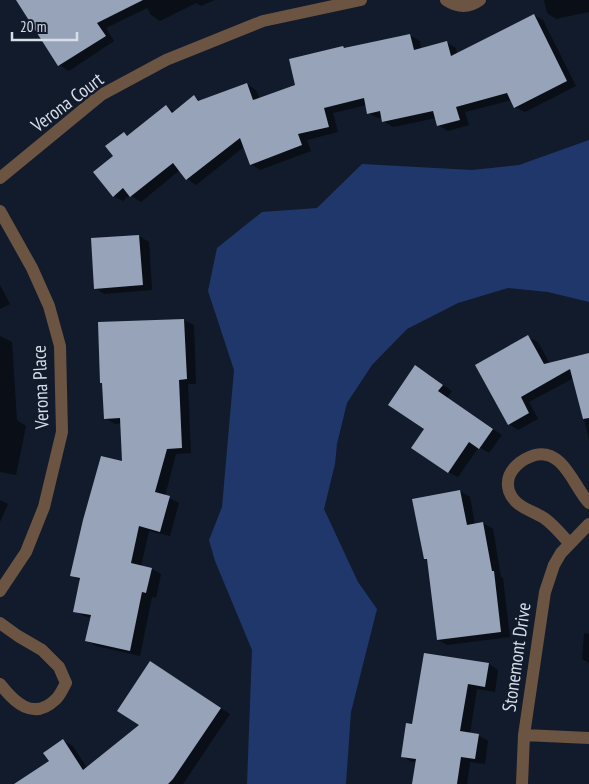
<svg xmlns="http://www.w3.org/2000/svg" width="589" height="784" font-family="'PT Sans Narrow',sans-serif">
  <style>
    .water { fill: #1f376a }
    .shadow { fill: #0007 }
    .building { fill: #97a3b9 }
    .lines { fill: none; stroke-linecap: round; stroke-linejoin: round }
    .minor { stroke: #6c5443; stroke-width: 12 }
    .labels { text-anchor: middle; dominant-baseline: central; stroke-width: 5; stroke-linejoin: round; paint-order: stroke }
    .street-label { font-size: 19px; fill: #d7dde9; stroke: #121b2b }
  </style>
  <rect width="100%" height="100%" fill="#121b2b"/>
  <path class="water" d="M 589,140 L 589,302 L 548,292 L 508,288 L 458,303 L 407,329 L 372,365 L 347,403 L 337,444 L 335,464 L 324,509 L 358,582 L 377,609 L 351,712 L 346,784 L 247,784 L 252,650 L 215,561 L 209,540 L 222,507 L 234,370 L 208,291 L 217,248 L 262,212 L 317,208 L 362,164 L 472,170 L 519,165 Z"/>
  <path class="shadow" d="M 25,0 L 215,0 L 201,6 L 196,3 L 160,21 L 151,15 L 147,8 L 106,28 L 114,41 L 69,71 L 59,65 Z
    M 544,0 L 589,0 L 589,12 L 556,19 L 547,13 Z
    M 534,15 L 543,20 L 576,86 L 525,112 L 515,107 L 512,100 L 465,112 L 469,125 L 448,131 L 438,125 L 436,118 L 393,127 L 383,121 L 383,117 L 378,118 L 368,113 L 367,105 L 333,113 L 338,132 L 307,140 L 311,151 L 260,170 L 251,164 L 244,147 L 196,185 L 187,179 L 180,170 L 141,202 L 130,195 L 123,201 L 114,196 L 114,156 L 124,133 L 128,136 L 166,107 L 175,112 L 194,97 L 201,101 L 247,84 L 256,90 L 260,99 L 297,86 L 343,47 L 346,49 L 410,35 L 420,41 L 421,49 L 446,42 L 456,48 L 457,54 Z
    M 139,236 L 149,242 L 152,290 L 104,294 L 95,288 L 92,240 Z
    M 0,285 L 10,304 L 0,309 Z
    M 184,320 L 194,325 L 196,384 L 188,384 L 191,453 L 176,454 L 165,496 L 179,503 L 170,536 L 149,531 L 141,566 L 152,569 L 161,574 L 156,598 L 152,597 L 140,656 L 96,646 L 87,641 L 92,618 L 84,616 L 75,611 L 81,581 L 72,576 L 124,463 L 122,423 L 115,424 L 105,418 L 99,323 Z
    M 0,336 L 12,342 L 17,420 L 26,426 L 16,475 L 0,472 Z
    M 528,337 L 538,342 L 550,364 L 589,354 L 589,440 L 574,378 L 529,402 L 538,419 L 518,430 L 509,424 Z
    M 425,372 L 452,391 L 447,398 L 502,435 L 489,453 L 479,447 L 458,477 L 448,472 L 426,429 Z
    M 460,491 L 470,497 L 475,525 L 483,523 L 493,529 L 501,577 L 503,578 L 510,637 L 447,645 L 438,640 L 428,560 L 425,559 Z
    M 0,500 L 8,504 L 0,522 Z
    M 584,633 L 589,634 L 589,663 L 582,659 Z
    M 489,664 L 498,670 L 495,692 L 477,689 L 470,734 L 478,735 L 488,741 L 485,764 L 470,762 L 467,784 L 413,784 L 416,762 L 412,762 L 402,756 L 413,726 Z
    M 160,668 L 230,714 L 183,784 L 24,784 L 51,762 L 63,741 L 73,746 L 87,768 L 141,725 Z"/>
  <path class="building" d="M 16,0 L 143,0 L 97,23 L 106,36 L 58,66 Z
    M 534,14 L 567,81 L 514,108 L 507,93 L 456,107 L 460,120 L 437,126 L 433,111 L 382,122 L 380,111 L 367,114 L 364,98 L 324,108 L 329,127 L 298,134 L 302,145 L 250,165 L 240,138 L 186,180 L 173,163 L 130,197 L 123,188 L 113,197 L 93,172 L 113,156 L 105,146 L 124,132 L 127,136 L 166,105 L 172,113 L 194,95 L 198,101 L 247,83 L 253,100 L 295,85 L 289,59 L 343,46 L 344,48 L 410,34 L 414,50 L 447,41 L 451,56 Z
    M 139,235 L 143,285 L 94,289 L 91,238 Z
    M 184,319 L 187,379 L 179,380 L 182,448 L 167,449 L 155,492 L 170,496 L 160,532 L 139,526 L 131,563 L 152,568 L 146,593 L 142,592 L 130,651 L 85,641 L 91,615 L 73,612 L 80,578 L 70,576 L 83,520 L 101,456 L 122,461 L 120,418 L 104,419 L 102,383 L 100,383 L 98,322 Z
    M 528,335 L 544,364 L 589,353 L 589,418 L 583,419 L 570,369 L 521,397 L 529,413 L 508,425 L 475,365 Z
    M 415,365 L 443,385 L 438,391 L 493,429 L 479,449 L 469,442 L 448,473 L 411,448 L 424,429 L 388,405 Z
    M 460,490 L 467,525 L 483,522 L 492,571 L 494,571 L 501,632 L 437,640 L 427,559 L 424,559 L 412,499 Z
    M 424,653 L 489,663 L 485,687 L 468,684 L 460,731 L 479,734 L 475,759 L 461,757 L 457,784 L 412,784 L 416,759 L 401,757 L 406,723 L 412,724 Z
    M 150,661 L 221,708 L 173,779 L 168,784 L 14,784 L 49,761 L 43,753 L 63,739 L 83,770 L 139,725 L 117,711 Z"/>
  <g class="lines">
    <path class="minor" d="M 446,0 C 458,8 469,8 480,0
      M 0,178 L 101,95 L 166,60 L 263,21 L 361,0
      M 0,211 L 32,268 L 49,306 L 60,346 L 62,432 L 44,507 L 26,552 L 0,591
      M 569,543 C 561,534 554,525 544,518 C 532,510 515,508 509,491 C 506,481 509,473 516,466 C 521,461 528,457 535,455 C 563,448 574,487 589,503
      M 0,623 L 18,636 L 42,650 L 59,667 L 66,683 C 63,688 60,696 55,700 C 33,721 14,702 0,684
      M 524,735 L 589,738
      M 522,784 L 524,735 L 545,592 L 554,565 L 561,553 L 589,524"/>
  </g>
  <g class="labels">
    <g class="street-label">
      <text transform="translate(67 102) rotate(-37)">Verona Court</text>
      <text transform="translate(40 387) rotate(-92)">Verona Place</text>
      <text transform="translate(516 657) rotate(-82)">Stonemont Drive</text>
    </g>
  </g>
  <path d="M12 32v8h65v-8" fill="none" stroke="#d7dde9" stroke-width="2.5"/>
  <text x="20" y="32" font-size="15" fill="#d7dde9" stroke="#121b2b" stroke-width="4" paint-order="stroke">20 m</text>
</svg>
